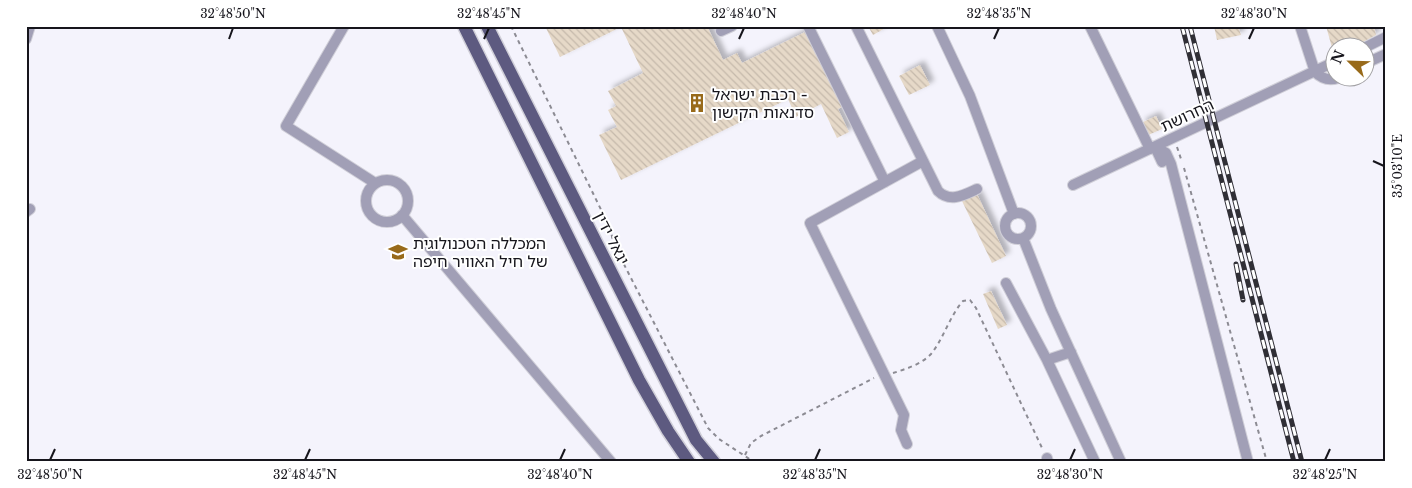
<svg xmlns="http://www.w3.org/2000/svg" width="1412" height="488" font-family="'Libre Baskerville','Noto Sans Hebrew',serif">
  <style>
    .building { fill: url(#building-back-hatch); filter: url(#shadow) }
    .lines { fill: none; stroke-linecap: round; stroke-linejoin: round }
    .minor-casing { stroke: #d0cfd8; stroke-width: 12 }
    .major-casing { stroke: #d0cfd8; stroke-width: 15 }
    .path { stroke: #8c8b93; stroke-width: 2; stroke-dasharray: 4 4; stroke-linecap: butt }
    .minor { stroke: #a19fb6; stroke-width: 10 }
    .major { stroke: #5d5a80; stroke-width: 12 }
    .rail-casing { stroke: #302f36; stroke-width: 5 }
    .rail { stroke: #fff; stroke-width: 3; stroke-dasharray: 9; stroke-linecap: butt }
    .ticks { fill: none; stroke: #16151c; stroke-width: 2 }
    .labels { text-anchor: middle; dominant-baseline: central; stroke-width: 4; stroke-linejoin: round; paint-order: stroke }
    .poi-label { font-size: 16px; fill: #16151c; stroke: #fff; text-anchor: start }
    .street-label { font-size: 16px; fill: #16151c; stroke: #fff }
    .neatline { fill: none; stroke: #16151c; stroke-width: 2 }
    .ticks-label { font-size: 12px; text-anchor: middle; fill: #16151c }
  </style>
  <defs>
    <pattern id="building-back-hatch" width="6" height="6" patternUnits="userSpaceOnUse" patternTransform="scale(1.25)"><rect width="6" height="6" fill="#e6d9c8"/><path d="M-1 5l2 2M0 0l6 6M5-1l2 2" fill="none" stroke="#c5b9ab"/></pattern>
    <filter id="shadow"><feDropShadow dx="4.5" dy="-4.5" stdDeviation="2.5" flood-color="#0004"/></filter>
  </defs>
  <rect width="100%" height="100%" fill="#f4f3fc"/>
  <path class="building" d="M 545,26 L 707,26 L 723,60 L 737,53 L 742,63 L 805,32 L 842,107 L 838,109 L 849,132 L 837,138 L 821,104 L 796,117 L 788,99 L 621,180 L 599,135 L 617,127 L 608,110 L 616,106 L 608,91 L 643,73 L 621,27 L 560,57 Z
    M 868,26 L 889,26 L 873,35 Z
    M 1214,26 L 1238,26 L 1241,35 L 1217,40 Z
    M 1326,26 L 1374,26 L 1376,35 L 1352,48 L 1334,48 L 1334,55 Z
    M 920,65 L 930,85 L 909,95 L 899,76 Z
    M 1156,116 L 1162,129 L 1146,136 L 1141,123 Z
    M 977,194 L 1006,256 L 992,263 L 962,201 Z
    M 991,291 L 1007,325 L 998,329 L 983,294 Z"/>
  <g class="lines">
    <g class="minor-casing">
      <path id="minor" d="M 344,26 L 286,126 L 375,183
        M 808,26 L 885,182
        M 856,26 L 938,191 C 950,203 964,195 977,189
        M 937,26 L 970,96 L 1014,214
        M 1090,26 L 1150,149
        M 1300,26 L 1315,72 C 1322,79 1329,81 1338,78
        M 721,31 L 732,26
        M 26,39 L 30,26
        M 1364,48 L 1386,37
        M 1364,64 L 1386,54
        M 1155,147 L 1166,153 L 1171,164 L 1248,462
        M 1155,147 L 1162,162
        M366 201a21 21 0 1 1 42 0a21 21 0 1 1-42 0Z
        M 1073,185 L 1334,62
        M 26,212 L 30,209
        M1005 226a13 13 0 1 1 26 0a13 13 0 1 1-26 0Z
        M 402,215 L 611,462
        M 1023,238 L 1051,309 L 1121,462
        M 1006,283 L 1047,360 L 1095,462
        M 1047,360 L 1071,352
        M 907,444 L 901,430 L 904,415 L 810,223 L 923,161
        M 1047,458 L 1048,462"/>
    </g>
    <g class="major-casing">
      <path id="major" d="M 464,26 L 639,380 L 668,431 L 689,462
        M 487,26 L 696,440 L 714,462"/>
    </g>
    <path class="path" d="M 511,26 L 611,230 L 613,243 L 708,428 L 719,439 L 754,462
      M 1177,147 L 1181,159
      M 1184,168 L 1267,462
      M 893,373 C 906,369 922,364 931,354 C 944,338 949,317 963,301 L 970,300 L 976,308 L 1043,450
      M 745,455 L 751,443 L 761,436 L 874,378"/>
    <use href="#minor" class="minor"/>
    <use href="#major" class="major"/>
    <g class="rail-casing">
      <path id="rail" d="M 1182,26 L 1294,462
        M 1190,26 L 1302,462
        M 1236,264 L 1243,300"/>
    </g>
    <use href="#rail" class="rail"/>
  </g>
  <path class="ticks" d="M 229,39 L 233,28M 484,39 L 489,28M 739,39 L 744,28M 994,39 L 999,28M 1249,39 L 1254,28M 1373,161 L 1384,166M 50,460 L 55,449M 305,460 L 310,449M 560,460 L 565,449M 815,460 L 820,449M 1070,460 L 1075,449M 1325,460 L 1330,449"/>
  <defs>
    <g id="building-bare" transform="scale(1.5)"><path d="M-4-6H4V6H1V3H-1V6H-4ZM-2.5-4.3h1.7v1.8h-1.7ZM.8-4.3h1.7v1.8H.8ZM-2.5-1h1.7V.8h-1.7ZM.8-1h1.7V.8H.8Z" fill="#986a1a" stroke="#fff" stroke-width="2.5" paint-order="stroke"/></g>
    <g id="university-bare" transform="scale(1.5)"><path d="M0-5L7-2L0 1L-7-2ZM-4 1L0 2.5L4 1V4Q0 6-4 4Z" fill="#986a1a" stroke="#fff" stroke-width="2.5" paint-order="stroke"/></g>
  </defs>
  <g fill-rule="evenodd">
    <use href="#building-bare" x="697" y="103"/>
    <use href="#university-bare" x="398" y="252"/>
  </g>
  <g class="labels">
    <g class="poi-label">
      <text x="712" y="94">רכבת ישראל -<tspan x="712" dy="18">סדנאות הקישון</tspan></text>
      <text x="413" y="243">המכללה הטכנולוגית<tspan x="413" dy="18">של חיל האוויר חיפה</tspan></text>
    </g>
    <g class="street-label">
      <text transform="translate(1187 115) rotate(-25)">החרושת</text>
      <text transform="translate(612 238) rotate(63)">יגאל ידין</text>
    </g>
  </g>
  <rect width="1412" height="488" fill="none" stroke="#ffffff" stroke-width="55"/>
  <g transform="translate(1350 62) rotate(293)"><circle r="24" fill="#ffffff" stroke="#a2a1a4"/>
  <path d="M0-4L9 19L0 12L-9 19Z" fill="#986a1a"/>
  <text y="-8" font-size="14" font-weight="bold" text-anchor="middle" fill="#16151c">N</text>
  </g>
  <rect x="28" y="28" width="1356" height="432" class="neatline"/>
  <g class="ticks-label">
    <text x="233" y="18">32°48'50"N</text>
    <text x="489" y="18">32°48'45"N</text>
    <text x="744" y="18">32°48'40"N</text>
    <text x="999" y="18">32°48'35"N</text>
    <text x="1254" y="18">32°48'30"N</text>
    <text transform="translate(1398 166) rotate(-90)" y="4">35°03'10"E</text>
    <text x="50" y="479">32°48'50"N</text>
    <text x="305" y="479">32°48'45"N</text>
    <text x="560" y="479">32°48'40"N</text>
    <text x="815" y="479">32°48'35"N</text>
    <text x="1070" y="479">32°48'30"N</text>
    <text x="1325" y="479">32°48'25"N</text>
  </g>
</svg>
